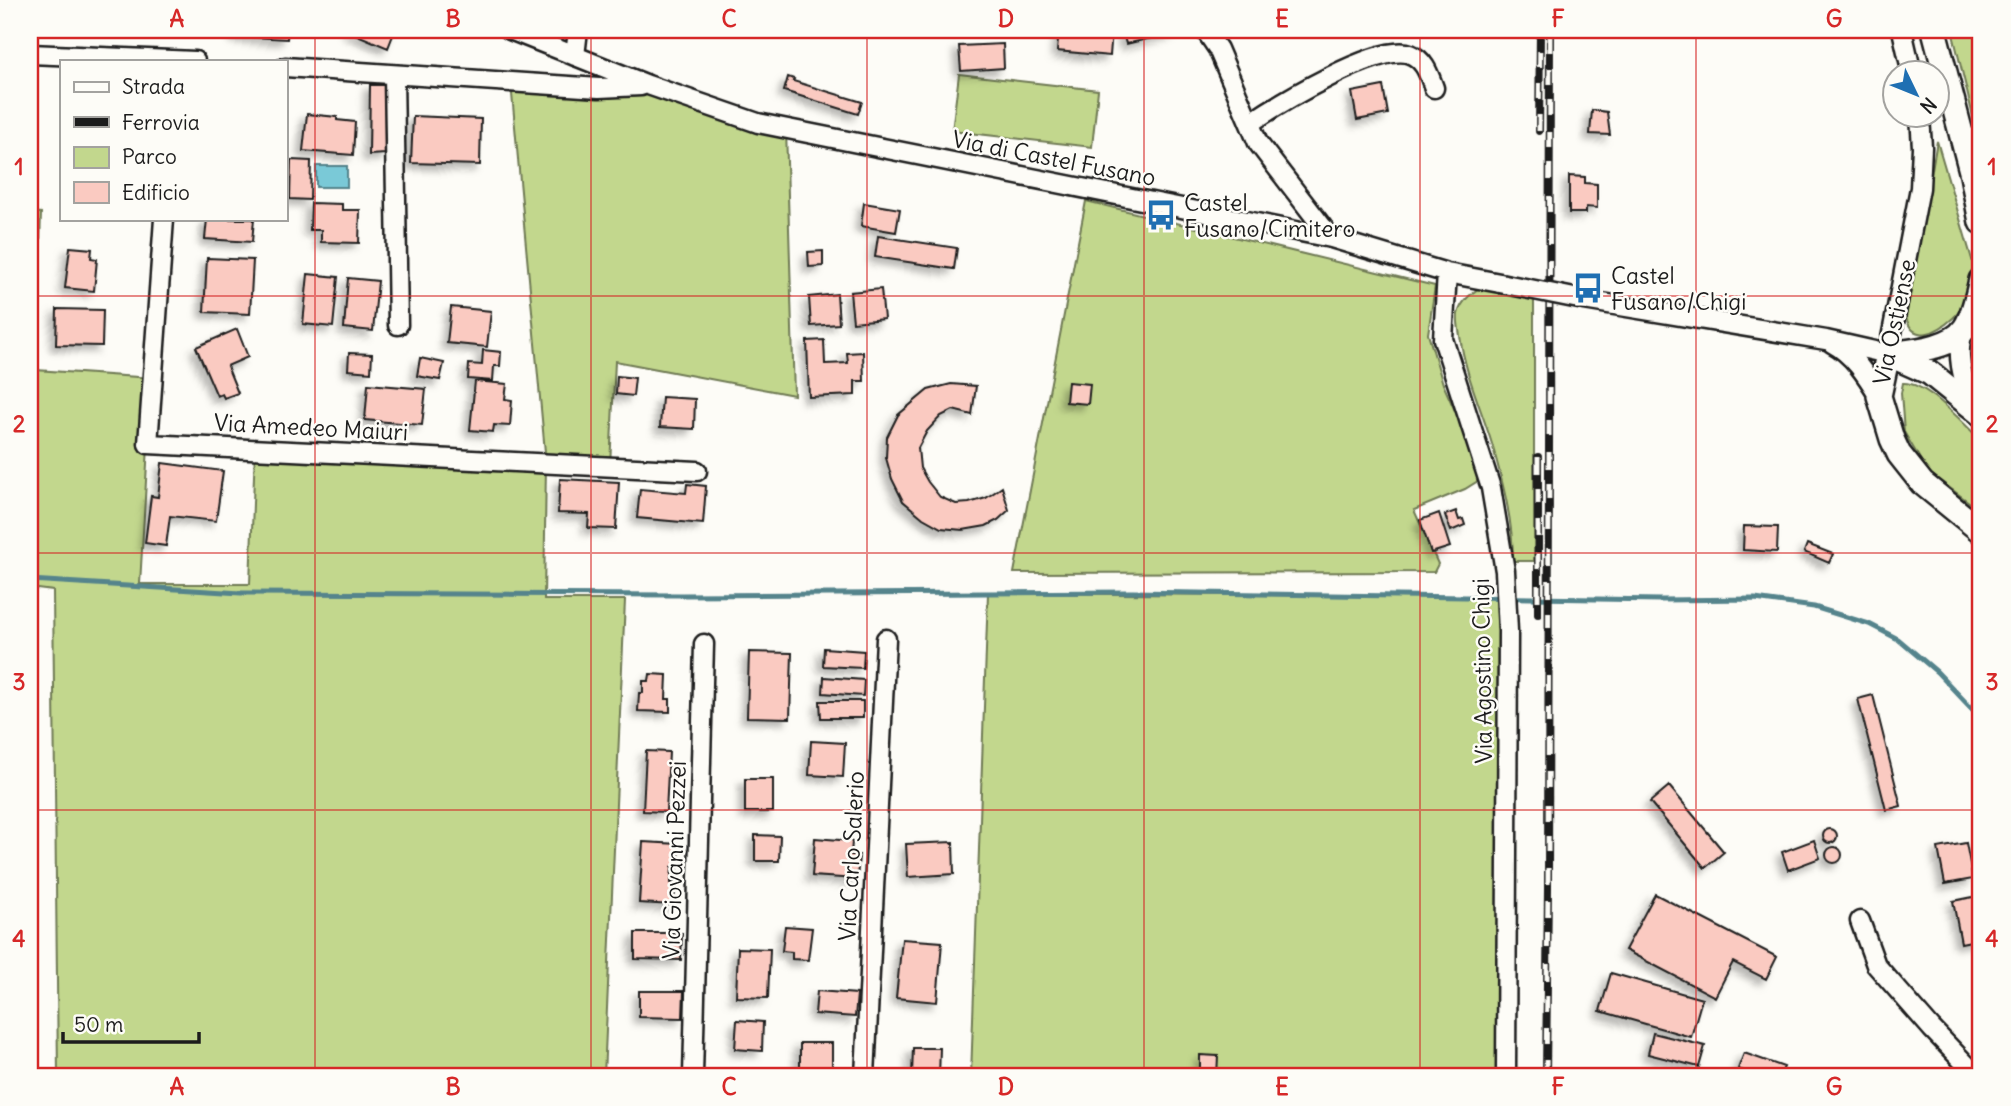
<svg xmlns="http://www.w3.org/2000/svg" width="2011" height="1106" font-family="Delius,sans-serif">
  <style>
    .green { fill: #c2d78d; stroke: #6f7a54; stroke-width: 2 }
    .water { fill: #7ac9d7; stroke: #54848c; stroke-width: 2 }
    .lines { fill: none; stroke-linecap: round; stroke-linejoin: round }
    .stream { stroke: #54848c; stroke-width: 5 }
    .building { fill: #facac1; stroke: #1c1c1c; stroke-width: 2; filter: url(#shadow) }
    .minor-casing { stroke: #1c1c1c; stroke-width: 23 }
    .major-casing { stroke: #1c1c1c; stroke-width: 28 }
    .minor { stroke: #fdfcf7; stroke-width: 18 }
    .major { stroke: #fdfcf7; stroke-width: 23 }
    .rail-casing { stroke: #1c1c1c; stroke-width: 8 }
    .rail { stroke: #fdfcf7; stroke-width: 5; stroke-dasharray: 16; stroke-linecap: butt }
    .minor-bridge-casing { stroke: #1c1c1c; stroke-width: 23; stroke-linecap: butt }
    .minor-bridge { stroke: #fdfcf7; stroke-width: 18 }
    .grid { fill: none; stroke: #d62828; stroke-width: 2; stroke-opacity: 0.55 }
    .labels { text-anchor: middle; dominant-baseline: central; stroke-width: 5; stroke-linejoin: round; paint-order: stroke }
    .street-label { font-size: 23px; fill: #1c1c1c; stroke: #fdfcf7 }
    .poi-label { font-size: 23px; fill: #1c1c1c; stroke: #fdfcf7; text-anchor: start }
    .neatline { fill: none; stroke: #d62828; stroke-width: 2.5 }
    .grid-label { font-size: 23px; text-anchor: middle; font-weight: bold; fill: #d62828 }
  </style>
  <defs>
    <filter id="shadow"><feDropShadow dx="-5.5" dy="5.5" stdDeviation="3.5" flood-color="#0004"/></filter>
  </defs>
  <rect width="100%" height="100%" fill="#fdfcf7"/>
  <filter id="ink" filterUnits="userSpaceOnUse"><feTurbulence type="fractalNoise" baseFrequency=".0143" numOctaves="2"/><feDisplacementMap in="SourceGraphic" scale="14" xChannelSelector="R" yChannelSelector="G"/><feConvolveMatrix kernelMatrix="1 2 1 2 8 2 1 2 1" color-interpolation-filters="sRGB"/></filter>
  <g filter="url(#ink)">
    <path class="green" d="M 1952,30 L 1981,30 L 1981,149 Z
      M 959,74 L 1098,90 L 1092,147 L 952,131 Z
      M 511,83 L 648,85 L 786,129 L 794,395 L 615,361 L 610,466 L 546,464 L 544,600 L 625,600 L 604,1076 L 58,1076 L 53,591 L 30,588 L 30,212 L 41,213 L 36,370 L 152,378 L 140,584 L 250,584 L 255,449 L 546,463 Z
      M 1937,141 L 1973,263 C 1974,270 1976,278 1974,285 C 1970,296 1962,310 1953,318 C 1938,332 1913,345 1906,317 Z
      M 1086,201 L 1435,286 L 1428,334 L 1443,384 L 1468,440 L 1481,479 L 1465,489 L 1414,510 L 1438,564 L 1434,572 L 1014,573 Z
      M 1482,286 L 1534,291 L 1534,561 L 1513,561 C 1513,521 1503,483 1492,444 C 1481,408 1465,374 1460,336 C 1459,329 1457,321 1458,314 C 1461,301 1472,293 1482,286 Z
      M 1903,383 C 1928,382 1963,424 1981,440 L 1981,511 L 1927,471 L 1904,432 L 1901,393 Z
      M 988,593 L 1517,597 L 1508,631 L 1506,1076 L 971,1076 Z"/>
    <path class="water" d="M 316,166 L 347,166 L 347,187 L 316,187 Z"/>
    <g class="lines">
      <path class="stream" d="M 30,580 L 241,593 L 681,595 L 1132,592 L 1661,600 L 1755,599 L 1814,607 L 1869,624 L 1898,639 L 1937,672 L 1974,711 L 1981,724"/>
    </g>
    <path class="building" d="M 235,30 L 288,30 L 287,39 L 235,36 Z
      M 348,30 L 395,30 L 388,48 L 348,31 Z
      M 1059,30 L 1112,30 L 1110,56 L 1057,51 Z
      M 1136,30 L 1177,30 L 1177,32 L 1126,44 L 1123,33 Z
      M 1003,44 L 1004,68 L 961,71 L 959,46 Z
      M 788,77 L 794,79 L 793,81 L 862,102 L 858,114 L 784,91 Z
      M 370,85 L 386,85 L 386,154 L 369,155 Z
      M 1383,86 L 1388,114 L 1357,120 L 1352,92 Z
      M 1592,110 L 1607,112 L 1610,135 L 1590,134 Z
      M 307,114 L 337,117 L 337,120 L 355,122 L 353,155 L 303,151 Z
      M 413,116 L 481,119 L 480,165 L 411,163 Z
      M 291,160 L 311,161 L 310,200 L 290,199 Z
      M 1569,176 L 1585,177 L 1585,183 L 1597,184 L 1597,208 L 1586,207 L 1586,213 L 1569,213 Z
      M 311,203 L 342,204 L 342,210 L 360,210 L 359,243 L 321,242 L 321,230 L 310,230 Z
      M 864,203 L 900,209 L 896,232 L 861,226 Z
      M 207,219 L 254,219 L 252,242 L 205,239 Z
      M 878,236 L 957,248 L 954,269 L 875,257 Z
      M 70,247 L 92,249 L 91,258 L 97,259 L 94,291 L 65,288 Z
      M 823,251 L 823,266 L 809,267 L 808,252 Z
      M 207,258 L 253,260 L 250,314 L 204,312 Z
      M 308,274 L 338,277 L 333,327 L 303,324 Z
      M 348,278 L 378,281 L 373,331 L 344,328 Z
      M 881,289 L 884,319 L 853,322 L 850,292 Z
      M 837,294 L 839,324 L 811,326 L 809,297 Z
      M 451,307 L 491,311 L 487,347 L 447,343 Z
      M 57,309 L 103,310 L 102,346 L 56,345 Z
      M 237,329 L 248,357 L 227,366 L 238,393 L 224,398 L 222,394 L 217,396 L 196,347 Z
      M 824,340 L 825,364 L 848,363 L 847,353 L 863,352 L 864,381 L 855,381 L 855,395 L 809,397 L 807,341 Z
      M 483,350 L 501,352 L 500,366 L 494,366 L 493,381 L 468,379 L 469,364 L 482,365 Z
      M 349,353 L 372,354 L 371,372 L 348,370 Z
      M 420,358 L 444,363 L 440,380 L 417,376 Z
      M 617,376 L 635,378 L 633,396 L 616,394 Z
      M 475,381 L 507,384 L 505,399 L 512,400 L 510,426 L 494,425 L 493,432 L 470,430 Z
      M 1068,382 L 1090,384 L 1088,404 L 1066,402 Z
      M 368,384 L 426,389 L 422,425 L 365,420 Z
      M 951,384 L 976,386 L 972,415 L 953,410 L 941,416 L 927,431 L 918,448 L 920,468 L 928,482 L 940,497 L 956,504 L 969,503 L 986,498 L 1002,487 L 1009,510 L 998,520 L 986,526 L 963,530 L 941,528 L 923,518 L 903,501 L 892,479 L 886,458 L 887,437 L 898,415 L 928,390 Z
      M 662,397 L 695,399 L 694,429 L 660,427 Z
      M 162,463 L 223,471 L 216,521 L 170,516 L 166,546 L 145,543 L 151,496 L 158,497 Z
      M 560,479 L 619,482 L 616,529 L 588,528 L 589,514 L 558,513 Z
      M 687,484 L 706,486 L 703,524 L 637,518 L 640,489 L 686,493 Z
      M 1456,511 L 1459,520 L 1463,519 L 1465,525 L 1451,531 L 1445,515 Z
      M 1439,513 L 1450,547 L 1431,553 L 1420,520 Z
      M 1744,526 L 1778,527 L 1777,552 L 1743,550 Z
      M 1807,544 L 1833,554 L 1829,563 L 1804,552 Z
      M 824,648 L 864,651 L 863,668 L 823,666 Z
      M 749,652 L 792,653 L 790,718 L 747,717 Z
      M 650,674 L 667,675 L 666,699 L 670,699 L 670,712 L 638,711 L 639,693 L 643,693 L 643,681 L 649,681 Z
      M 824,677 L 864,680 L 863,696 L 823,693 Z
      M 1873,695 L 1901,806 L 1886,810 L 1858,699 Z
      M 820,701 L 863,701 L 863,718 L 821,718 Z
      M 811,741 L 845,743 L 843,777 L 809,775 Z
      M 646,751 L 669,752 L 666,812 L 643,811 Z
      M 745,779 L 773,779 L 773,812 L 745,812 Z
      M 1669,786 L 1724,852 L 1705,868 L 1650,802 Z
      M1823 836a7 7 0 1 1 14 0a7 7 0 1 1-14 0Z
      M 755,835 L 780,836 L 779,861 L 755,861 Z
      M 815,838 L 852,841 L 851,855 L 859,855 L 857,879 L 812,876 Z
      M 1814,840 L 1820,858 L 1788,870 L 1782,852 Z
      M 643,842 L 679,844 L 678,868 L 672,867 L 671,883 L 675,883 L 674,905 L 639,903 Z
      M 953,842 L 954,874 L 908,877 L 906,844 Z
      M 1966,843 L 1973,879 L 1945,884 L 1938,848 Z
      M1826 855a8 8 0 1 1 16 0a8 8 0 1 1-16 0Z
      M 1655,894 L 1777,957 L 1766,979 L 1733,962 L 1715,997 L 1625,950 Z
      M 1978,896 L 1981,912 L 1981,939 L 1961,943 L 1953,901 Z
      M 785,926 L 812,928 L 808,960 L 792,959 L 792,952 L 782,951 Z
      M 635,933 L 682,933 L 681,960 L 635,959 Z
      M 902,939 L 942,942 L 937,1002 L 896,998 Z
      M 738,948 L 770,949 L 768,998 L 736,997 Z
      M 1611,973 L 1702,999 L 1691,1037 L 1600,1011 Z
      M 639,991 L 684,991 L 683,1018 L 639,1017 Z
      M 817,991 L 857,994 L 855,1017 L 815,1014 Z
      M 737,1020 L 763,1022 L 762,1051 L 735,1049 Z
      M 1653,1033 L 1705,1046 L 1699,1067 L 1648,1054 Z
      M 800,1043 L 832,1043 L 832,1076 L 800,1076 Z
      M 913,1048 L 940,1048 L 939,1076 L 912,1076 Z
      M 1744,1053 L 1784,1067 L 1780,1076 L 1757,1076 L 1738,1069 Z
      M 1200,1055 L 1218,1056 L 1217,1076 L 1200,1076 Z"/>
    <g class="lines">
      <g class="minor-casing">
        <path id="minor" d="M 510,30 L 648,85 L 758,123 L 1331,238 L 1447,273 L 1500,283
          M 1205,30 L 1218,49 L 1258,143 L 1331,238
          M 1902,30 L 1912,74
          M 30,54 L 195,61
          M 575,56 L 578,30
          M 285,67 L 599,88 L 641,86
          M 394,75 L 398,325
          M 1250,123 C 1278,104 1380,42 1410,54 C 1425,60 1429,75 1434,88
          M 164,219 L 148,444 L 697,471
          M 1447,273 L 1443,339 L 1491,488 L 1505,571 L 1508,631 L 1506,1076
          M 1584,300 L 1826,340 L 1888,354 L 1920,188 L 1922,147 L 1920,116
          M 1966,327 C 1952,350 1965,385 1973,408
          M 1832,343 C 1853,354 1867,376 1879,396
          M 1860,921 L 1876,965 L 1932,1029 L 1977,1076
          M 693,1076 L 704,644
          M 865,1076 L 886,639"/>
      </g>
      <g class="major-casing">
        <path id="major" d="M 1934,30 L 1972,175 L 1981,222
          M 1888,354 L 1879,396 L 1892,439 L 1899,454 L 1922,483 L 1981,531
          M 1888,354 C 1910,351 1951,349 1965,328 C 1974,314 1977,296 1981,280
          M 1890,355 L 1930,373 L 1981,414"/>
      </g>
      <use href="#minor" class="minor"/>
      <use href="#major" class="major"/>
      <g class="rail-casing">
        <path id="rail" d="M 1539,131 L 1540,30
          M 1538,457 L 1538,614
          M 1546,1076 L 1548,888 L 1550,30"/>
      </g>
      <use href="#rail" class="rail"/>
      <g class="minor-bridge-casing">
        <path id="minor-bridge" d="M 1500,283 L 1584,300"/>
      </g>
      <use href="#minor-bridge" class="minor-bridge"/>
    </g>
  </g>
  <path class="grid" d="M 315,30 L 315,1076M 591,30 L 591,1076M 867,30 L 867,1076M 1144,30 L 1144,1076M 1420,30 L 1420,1076M 1696,30 L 1696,1076M 30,296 L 1981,296M 30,553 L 1981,553M 30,810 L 1981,810"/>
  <defs>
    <g id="bus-bare" transform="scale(2.415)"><path d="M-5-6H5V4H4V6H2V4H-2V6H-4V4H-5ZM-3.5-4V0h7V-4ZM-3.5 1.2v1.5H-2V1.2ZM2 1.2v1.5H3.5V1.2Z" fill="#1f6fb2" stroke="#fdfcf7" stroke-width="2.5" paint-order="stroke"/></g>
  </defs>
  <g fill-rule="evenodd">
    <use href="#bus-bare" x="1161" y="215"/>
    <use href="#bus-bare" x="1588" y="288"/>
  </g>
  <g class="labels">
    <g class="street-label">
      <text transform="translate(1054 158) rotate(11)">Via di Castel Fusano</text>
      <text transform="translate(1894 322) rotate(-78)">Via Ostiense</text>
      <text transform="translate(311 427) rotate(3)">Via Amedeo Maiuri</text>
      <text transform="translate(1482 671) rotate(-91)">Via Agostino Chigi</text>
      <text transform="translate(851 856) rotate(-87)">Via Carlo Salerio</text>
      <text transform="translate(674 860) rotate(-88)">Via Giovanni Pezzei</text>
    </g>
    <g class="poi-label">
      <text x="1184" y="202">Castel<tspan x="1184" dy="26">Fusano/Cimitero</tspan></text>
      <text x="1611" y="275">Castel<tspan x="1611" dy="26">Fusano/Chigi</tspan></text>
    </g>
  </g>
  <rect width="2011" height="1106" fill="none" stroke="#fdfcf7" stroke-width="77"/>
  <rect x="60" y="60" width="228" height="161" fill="#fdfcf7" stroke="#a3a29f" stroke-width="2"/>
  <rect x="74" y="82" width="35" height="10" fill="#fdfcf7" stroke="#a3a29f" stroke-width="2"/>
  <text x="122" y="94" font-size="21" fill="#1c1c1c">Strada</text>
  <rect x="74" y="117" width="35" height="10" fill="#1c1c1c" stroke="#a3a29f" stroke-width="2"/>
  <text x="122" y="130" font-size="21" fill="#1c1c1c">Ferrovia</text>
  <rect x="74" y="147" width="35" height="21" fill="#c2d78d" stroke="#a3a29f" stroke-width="2"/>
  <text x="122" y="164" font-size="21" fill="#1c1c1c">Parco</text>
  <rect x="74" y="182" width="35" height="21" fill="#facac1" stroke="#a3a29f" stroke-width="2"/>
  <text x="122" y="200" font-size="21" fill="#1c1c1c">Edificio</text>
  <g transform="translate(1916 94) rotate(133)"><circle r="33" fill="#fdfcf7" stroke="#a3a29f" stroke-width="2"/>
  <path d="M0-5L12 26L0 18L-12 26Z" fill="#1f6fb2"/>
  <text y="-10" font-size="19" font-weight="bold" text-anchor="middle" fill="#1c1c1c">N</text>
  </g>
  <path d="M63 1032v10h136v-10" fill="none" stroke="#1c1c1c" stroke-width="3.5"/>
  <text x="74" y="1032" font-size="21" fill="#1c1c1c" stroke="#fdfcf7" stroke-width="5" paint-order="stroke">50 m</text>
  <rect x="38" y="38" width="1934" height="1030" class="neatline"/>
  <g class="grid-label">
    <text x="177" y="27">A</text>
    <text x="453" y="27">B</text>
    <text x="729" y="27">C</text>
    <text x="1006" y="27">D</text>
    <text x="1282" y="27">E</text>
    <text x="1558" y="27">F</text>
    <text x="1834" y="27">G</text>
    <text x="19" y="175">1</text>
    <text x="1992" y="175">1</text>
    <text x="19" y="432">2</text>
    <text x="1992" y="432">2</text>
    <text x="19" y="690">3</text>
    <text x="1992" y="690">3</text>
    <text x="19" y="947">4</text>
    <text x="1992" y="947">4</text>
    <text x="177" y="1095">A</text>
    <text x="453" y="1095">B</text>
    <text x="729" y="1095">C</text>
    <text x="1006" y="1095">D</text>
    <text x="1282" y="1095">E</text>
    <text x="1558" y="1095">F</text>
    <text x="1834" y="1095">G</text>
  </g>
</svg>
